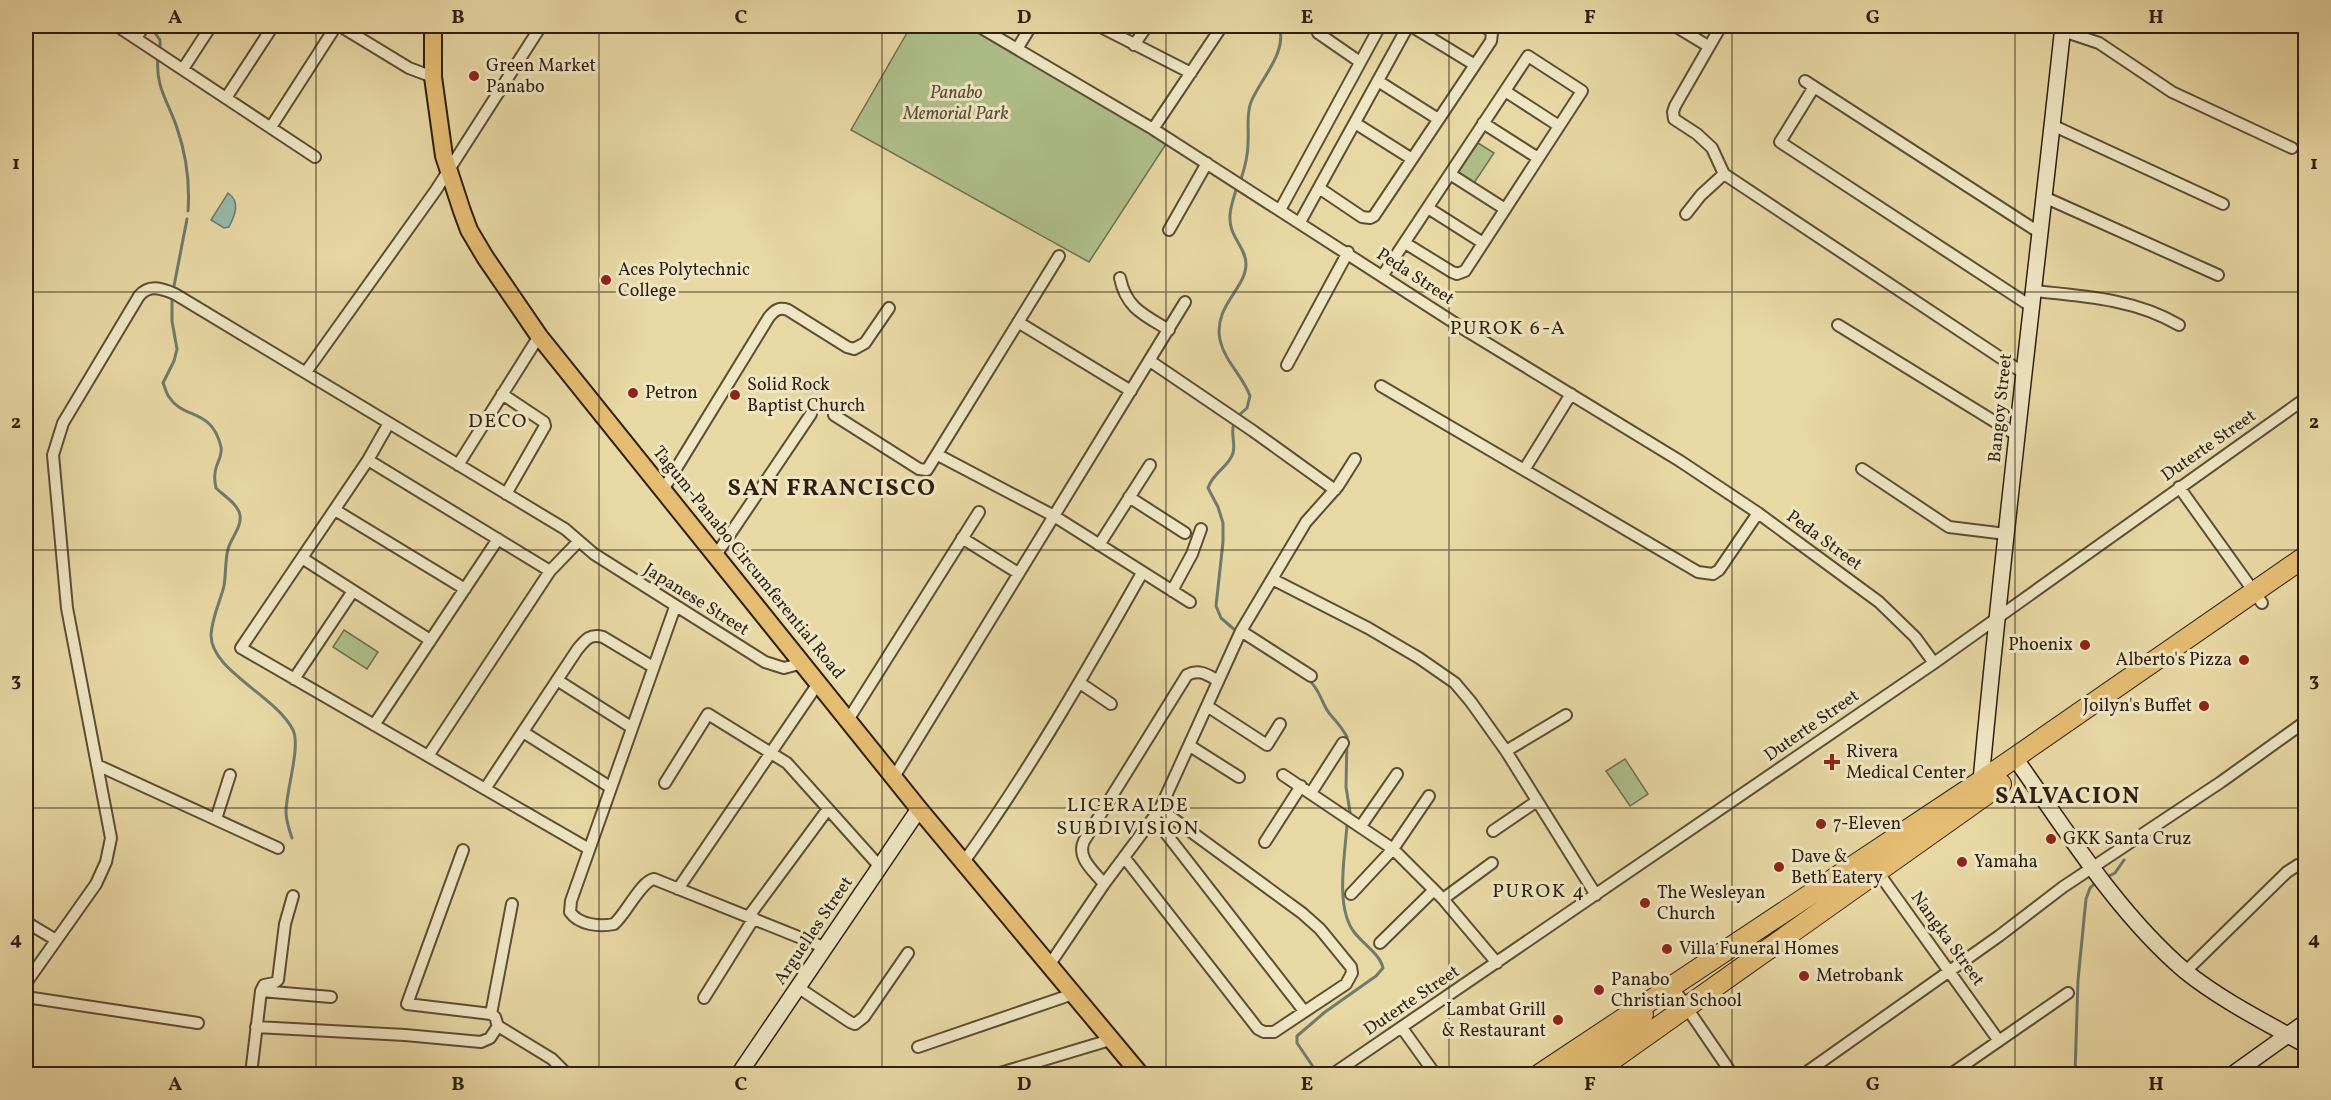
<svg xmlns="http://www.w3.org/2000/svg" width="2331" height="1100" font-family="Vollkorn,serif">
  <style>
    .green { fill: #afc08b; stroke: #6e704e; stroke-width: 1.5 }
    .water { fill: #98b9ab; stroke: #6e7b6d; stroke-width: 1.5 }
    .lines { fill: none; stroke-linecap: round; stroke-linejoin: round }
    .stream { stroke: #6e7b6d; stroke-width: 3 }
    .street-casing { stroke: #5c4d36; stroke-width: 14 }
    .secondary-casing { stroke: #2e1f11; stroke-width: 18 }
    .primary-casing { stroke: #2e1f11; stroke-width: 20 }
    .highway-casing { stroke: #2e1f11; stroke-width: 22 }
    .street { stroke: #f0e6c4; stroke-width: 10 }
    .secondary { stroke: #f0e6c4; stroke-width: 15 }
    .primary { stroke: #e4bc72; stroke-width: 16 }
    .highway { stroke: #e4bc72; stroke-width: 20 }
    .grid { fill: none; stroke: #2e1f11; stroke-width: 1.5; stroke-opacity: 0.55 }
    .poi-dot { fill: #8f2418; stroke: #f0e6c4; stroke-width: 2 }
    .labels { text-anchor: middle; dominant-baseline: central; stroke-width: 6; stroke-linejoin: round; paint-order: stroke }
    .poi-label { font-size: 18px; fill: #2e1f11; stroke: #f0e6c4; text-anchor: start }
    .park-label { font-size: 18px; font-style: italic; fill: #554f36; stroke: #f0e6c4 }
    .street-label { font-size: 18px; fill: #2e1f11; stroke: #f0e6c4 }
    .neighbourhood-label { font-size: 20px; letter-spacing: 1.5px; fill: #2e1f11; stroke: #f0e6c4 }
    .district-label { font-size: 24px; font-weight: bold; letter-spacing: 1.5px; fill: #2e1f11; stroke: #f0e6c4 }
    .neatline { fill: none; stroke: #2e1f11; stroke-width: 2 }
    .grid-label { font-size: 20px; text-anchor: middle; font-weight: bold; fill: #2e1f11 }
  </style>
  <rect width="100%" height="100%" fill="#e8d8a4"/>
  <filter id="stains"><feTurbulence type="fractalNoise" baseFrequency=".00333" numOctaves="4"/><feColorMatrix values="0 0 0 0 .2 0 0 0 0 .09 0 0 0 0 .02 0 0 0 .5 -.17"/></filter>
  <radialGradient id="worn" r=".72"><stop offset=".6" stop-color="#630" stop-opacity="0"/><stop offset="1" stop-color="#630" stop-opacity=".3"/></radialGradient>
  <path class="green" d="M 911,26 L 971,26 L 1168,141 L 1089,262 L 851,130 Z
    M 1478,143 L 1494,153 L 1474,183 L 1458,172 Z
    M 344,630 L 378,652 L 367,669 L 333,647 Z
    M 1625,759 L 1648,794 L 1630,806 L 1606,771 Z"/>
  <path class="water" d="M 228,193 C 241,202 235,215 229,227 L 224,228 L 211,220 Z"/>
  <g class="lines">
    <path class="stream" d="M 150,26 L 160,40 L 160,49
      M 158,57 C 155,87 168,101 177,128 C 186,154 190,182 188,211
      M 1241,179 C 1245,167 1248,156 1248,143 C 1249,128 1246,115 1251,102 C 1261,78 1288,52 1279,26
      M 1236,190 C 1232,203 1227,217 1232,230 C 1236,242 1246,251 1246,264 C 1246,289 1213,306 1220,340 C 1225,362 1243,376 1250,396 L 1247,408 L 1238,416
      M 174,286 L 187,219
      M 172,299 L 172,321 L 177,349 L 174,361 L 163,383 C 165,387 166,393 169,397 C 184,420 212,408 221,447 C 223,457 215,464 215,474 C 214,478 215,483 216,488 C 223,495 238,504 240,515 C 242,527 231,538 228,549 C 225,561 226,574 224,586 C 220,602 212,617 211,635 C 211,671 275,695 293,730 C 301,746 286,791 286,812 C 286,821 289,829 292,838
      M 1234,423 C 1230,434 1236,443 1233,453 C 1229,467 1213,472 1208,488 L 1218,507 L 1223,523 L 1223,542 L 1216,606 L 1221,618 L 1236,631
      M 1308,679 C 1321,691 1320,700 1329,713 C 1336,721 1342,727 1347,737 L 1346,787 L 1350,812
      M 2107,877 L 2115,873 L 2124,860
      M 1318,1074 L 1297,1043 L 1297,1036 L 1325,1012 L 1376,976 L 1383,968 C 1380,954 1362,943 1354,932 C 1335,907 1345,855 1347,825
      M 2075,1074 L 2078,980 L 2086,899 L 2090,888 L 2096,882"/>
    <g class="street-casing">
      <path id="street" d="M 117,26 L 315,157
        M 340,26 L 409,68 L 433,77
        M 978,26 L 1153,129 L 1467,331 L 1680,461 L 1758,513 L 1879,602 L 1915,637 L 1934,663
        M 1099,26 L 1191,73
        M 1411,26 L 1475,65
        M 1675,26 L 1708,46
        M 1721,26 L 1675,106 L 1673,112 L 1674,119 L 1697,134 L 1712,148 L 1724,174 L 2025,374
        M 2063,31 L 2099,43 L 2172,92 L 2292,148
        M 1318,33 L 1360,62
        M 136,38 L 144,26
        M 1134,45 L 1147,26
        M 1017,49 L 1031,26
        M 183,69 L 211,26
        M 1378,81 L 1438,119
        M 1805,81 L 2040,233
        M 1814,87 L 1780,142 L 2032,307
        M 1505,91 L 1559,126
        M 226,98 L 273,26
        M 1355,123 L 1412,159
        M 1483,123 L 1538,158
        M 2052,125 L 2223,204
        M 271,127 L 336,26
        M 1153,129 L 1222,26
        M 1450,174 L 1505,209
        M 1319,188 L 1362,217 L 1370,218 L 1374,216 L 1491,41 L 1492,33 L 1485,26
        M 2044,197 L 2218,275
        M 1428,208 L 1483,243
        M 1280,210 L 1380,26
        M 1686,214 L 1701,195 L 1724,174
        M 1300,222 L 1408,26
        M 1169,230 L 1207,163
        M 1383,275 L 1528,56 L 1582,91 L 1465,271 L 1457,274 L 1452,272 L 1405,243
        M 1120,278 C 1126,308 1144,315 1169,330
        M 2034,291 C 2084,296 2135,299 2179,325
        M 1018,322 L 1131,391
        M 1838,325 L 2018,436
        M 1150,361 L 1253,431 L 1335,490
        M 1287,365 L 1348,252
        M 306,372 L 436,190 L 541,26
        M 1381,386 L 1698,572 L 1713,574 L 1719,570 L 1758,513
        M 502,394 L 544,422 L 545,426 L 506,494
        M 834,415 L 919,469 L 927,470 L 1059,256
        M 389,423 L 368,460 L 241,648 L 589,849
        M 938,455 L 1054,516 L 1190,602
        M 368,460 L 550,571
        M 458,465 L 539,336
        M 1862,469 L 1949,527 L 2006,534
        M 1524,470 L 1571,394
        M 2179,487 L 2262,603
        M 663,490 L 769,317 C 775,310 779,307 788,310 L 847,347 L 854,349 L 865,343 L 889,308
        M 1129,497 L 1185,533
        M 335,510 L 465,589
        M 962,538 L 1018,573
        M 1099,545 L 1150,465
        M 716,555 L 811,414
        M 302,558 L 430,640
        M 1272,579 L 1368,628 L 1419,658 L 1455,683 L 1471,702 L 1506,751 L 1596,895
        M 1172,591 L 1192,554 L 1201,529
        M 675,607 L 571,901 L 570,912 C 579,925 600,927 614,924 C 626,914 641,881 654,879 L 826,948
        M 1241,631 L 1311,676
        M 294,679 L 353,591
        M 557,680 L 631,727
        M 1080,683 L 1111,704
        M 1207,706 L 1267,745 L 1280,724
        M 848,720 L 979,512
        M 374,725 L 498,539
        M 523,732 L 610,787
        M 1190,746 L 1239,777
        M 1506,751 L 1566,715
        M 428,756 L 550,571 L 578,542
        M 97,765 L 278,848
        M 1283,775 L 1393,849 L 1443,899 L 1497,963
        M 894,777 L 1185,302
        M 665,783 L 708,714 L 787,763 L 881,868
        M 485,789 L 577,650 C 585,640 590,633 603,637 L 653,667
        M 1311,793 L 1343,743
        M 1154,818 L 1304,1011
        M 216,819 L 230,775
        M 1361,826 L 1397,774
        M 1493,831 L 1537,801
        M 1265,842 L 1301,786
        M 463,850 L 407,1004 L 491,1014 L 495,1017 L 498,1026 L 552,1059 L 567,1074
        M 1124,857 L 1258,1029 L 1264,1032 L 1274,1032 L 1346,984 L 1352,973 L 1351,967 L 1320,929 L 1302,913 L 1160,809
        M 963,863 C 1030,770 1086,672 1142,573
        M 1875,868 L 1999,1041
        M 1104,884 C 1094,871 1076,858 1084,841 L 1187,675 C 1199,669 1206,674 1217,680
        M 678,889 L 819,682
        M 1351,894 L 1393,849 L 1429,796
        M 1443,899 L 1492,863
        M 749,916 L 828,809
        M 26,922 L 56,940
        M 1380,943 L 1434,890
        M 1050,964 L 1104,884 L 1160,809 L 1241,631 L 1306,522 L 1338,486 L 1355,459
        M 2186,971 L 2287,872 L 2298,865 L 2306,864
        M 26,983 L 96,884 L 106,862 L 111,838 L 67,608 L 53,455 L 63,423 L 139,296 C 149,284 161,288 175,294 L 565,529 L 594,554 L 765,662 L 784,668 L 803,663
        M 1672,986 L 1732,1074
        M 799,988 L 850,1022 L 855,1024 L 864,1017 L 908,953
        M 261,991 L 331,997
        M 26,997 L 198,1023
        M 704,998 L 754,918
        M 491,1014 L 512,904
        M 256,1027 L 405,1035 L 481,1042 L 490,1038 L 498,1026
        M 1402,1028 L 1435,1074
        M 918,1047 L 1073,994
        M 1000,1073 L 1110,1040
        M 251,1074 L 261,991 L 264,985 L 274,983 L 278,980 L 285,924 L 293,896
        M 891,1074 L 893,1074
        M 1333,1074 L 1934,663 L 2306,398
        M 1804,1074 L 1999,936 L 2063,887 L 2221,782 L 2306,721
        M 1951,1074 L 2068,993"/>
    </g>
    <g class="secondary-casing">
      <path id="secondary" d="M 2015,758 C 2066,830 2117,913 2185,971 C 2221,1000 2265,1022 2306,1045
        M 1985,788 L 1981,781 C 2004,529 2036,278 2063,26
        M 739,1074 L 919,809
        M 2233,1074 L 2306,1022"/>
    </g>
    <g class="primary-casing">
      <path id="primary" d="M 433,26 L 433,77 L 444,156 L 462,211 L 469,230 L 485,257 L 539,336 L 919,809 L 1140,1074"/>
    </g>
    <g class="highway-casing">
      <path id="highway" d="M 1540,1074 L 1981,781 L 2306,556
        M 1566,1074 L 1623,1034 L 1643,1014
        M 1592,1074 L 2001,784"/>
    </g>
    <use href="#street" class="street"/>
    <use href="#secondary" class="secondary"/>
    <use href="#primary" class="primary"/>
    <use href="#highway" class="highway"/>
  </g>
  <path class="grid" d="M 316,26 L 316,1074M 599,26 L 599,1074M 882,26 L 882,1074M 1166,26 L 1166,1074M 1449,26 L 1449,1074M 1732,26 L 1732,1074M 2015,26 L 2015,1074M 26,292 L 2306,292M 26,550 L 2306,550M 26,808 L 2306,808"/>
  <g class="poi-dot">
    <circle cx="474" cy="76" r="6"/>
    <circle cx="606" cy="280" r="6"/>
    <circle cx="633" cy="393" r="6"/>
    <circle cx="735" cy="395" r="6"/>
    <circle cx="2085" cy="645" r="6"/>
    <circle cx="2244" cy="660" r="6"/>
    <circle cx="2204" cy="706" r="6"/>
    <path d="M1829 753h6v6h6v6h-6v6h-6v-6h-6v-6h6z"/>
    <circle cx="1821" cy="824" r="6"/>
    <circle cx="2051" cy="839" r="6"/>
    <circle cx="1962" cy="862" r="6"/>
    <circle cx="1779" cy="867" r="6"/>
    <circle cx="1645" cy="903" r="6"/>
    <circle cx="1667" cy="949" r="6"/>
    <circle cx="1804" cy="976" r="6"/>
    <circle cx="1599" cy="990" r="6"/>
    <circle cx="1558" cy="1020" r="6"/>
  </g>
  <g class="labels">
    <g class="poi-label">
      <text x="486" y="66">Green Market<tspan x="486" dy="21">Panabo</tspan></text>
      <text x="618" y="270">Aces Polytechnic<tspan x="618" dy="21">College</tspan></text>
      <text x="747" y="385">Solid Rock<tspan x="747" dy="21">Baptist Church</tspan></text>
      <text x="645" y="393">Petron</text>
      <text x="2073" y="645" text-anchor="end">Phoenix</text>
      <text x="2232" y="660" text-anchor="end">Alberto's Pizza</text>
      <text x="2192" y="706" text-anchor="end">Joilyn's Buffet</text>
      <text x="1846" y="752">Rivera<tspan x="1846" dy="21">Medical Center</tspan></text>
      <text x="1833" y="824">7-Eleven</text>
      <text x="2063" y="839">GKK Santa Cruz</text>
      <text x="1791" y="857">Dave &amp;<tspan x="1791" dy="21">Beth Eatery</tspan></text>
      <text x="1974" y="862">Yamaha</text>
      <text x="1657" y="893">The Wesleyan<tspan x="1657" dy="21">Church</tspan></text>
      <text x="1679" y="949">Villa Funeral Homes</text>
      <text x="1816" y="976">Metrobank</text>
      <text x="1611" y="980">Panabo<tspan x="1611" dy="21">Christian School</tspan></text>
      <text x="1546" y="1010" text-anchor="end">Lambat Grill<tspan x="1546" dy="21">&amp; Restaurant</tspan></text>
    </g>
    <g class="park-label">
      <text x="956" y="93">Panabo<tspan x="956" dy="21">Memorial Park</tspan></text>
    </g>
    <g class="street-label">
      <text transform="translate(1415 277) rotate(33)">Peda Street</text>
      <text transform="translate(2001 408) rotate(-84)">Bangoy Street</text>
      <text transform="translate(2209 446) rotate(-35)">Duterte Street</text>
      <text transform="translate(1824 541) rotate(36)">Peda Street</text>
      <text transform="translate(748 563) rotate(51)">Tagum-Panabo Circumferential Road</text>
      <text transform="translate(696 600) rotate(32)">Japanese Street</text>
      <text transform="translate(1812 726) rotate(-35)">Duterte Street</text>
      <text transform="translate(814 931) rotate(-56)">Arguelles Street</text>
      <text transform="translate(1947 939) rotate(54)">Nangka Street</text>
      <text transform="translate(1412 1001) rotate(-34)">Duterte Street</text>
    </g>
    <g class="neighbourhood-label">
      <text x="1508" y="329">PUROK 6-A</text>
      <text x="498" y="422">DECO</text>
      <text x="1128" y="806">LICERALDE<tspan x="1128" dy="23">SUBDIVISION</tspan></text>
      <text x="1539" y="892">PUROK 4</text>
    </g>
    <g class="district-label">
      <text x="832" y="489">SAN FRANCISCO</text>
      <text x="2068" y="797">SALVACION</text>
    </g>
  </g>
  <rect width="2331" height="1100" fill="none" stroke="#e8d8a4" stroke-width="66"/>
  <rect x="33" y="33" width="2265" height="1034" class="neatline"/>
  <g class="grid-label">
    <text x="175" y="23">A</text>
    <text x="458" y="23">B</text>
    <text x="741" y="23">C</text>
    <text x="1024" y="23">D</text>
    <text x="1307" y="23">E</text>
    <text x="1590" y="23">F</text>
    <text x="1873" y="23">G</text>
    <text x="2156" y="23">H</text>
    <text x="16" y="169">1</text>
    <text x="2314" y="169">1</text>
    <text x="16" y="428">2</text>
    <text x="2314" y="428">2</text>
    <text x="16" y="686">3</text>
    <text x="2314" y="686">3</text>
    <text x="16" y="945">4</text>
    <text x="2314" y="945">4</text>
    <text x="175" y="1090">A</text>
    <text x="458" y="1090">B</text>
    <text x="741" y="1090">C</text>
    <text x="1024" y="1090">D</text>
    <text x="1307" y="1090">E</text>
    <text x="1590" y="1090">F</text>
    <text x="1873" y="1090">G</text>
    <text x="2156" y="1090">H</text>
  </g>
  <rect width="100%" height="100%" filter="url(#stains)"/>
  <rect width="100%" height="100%" fill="url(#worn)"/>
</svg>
